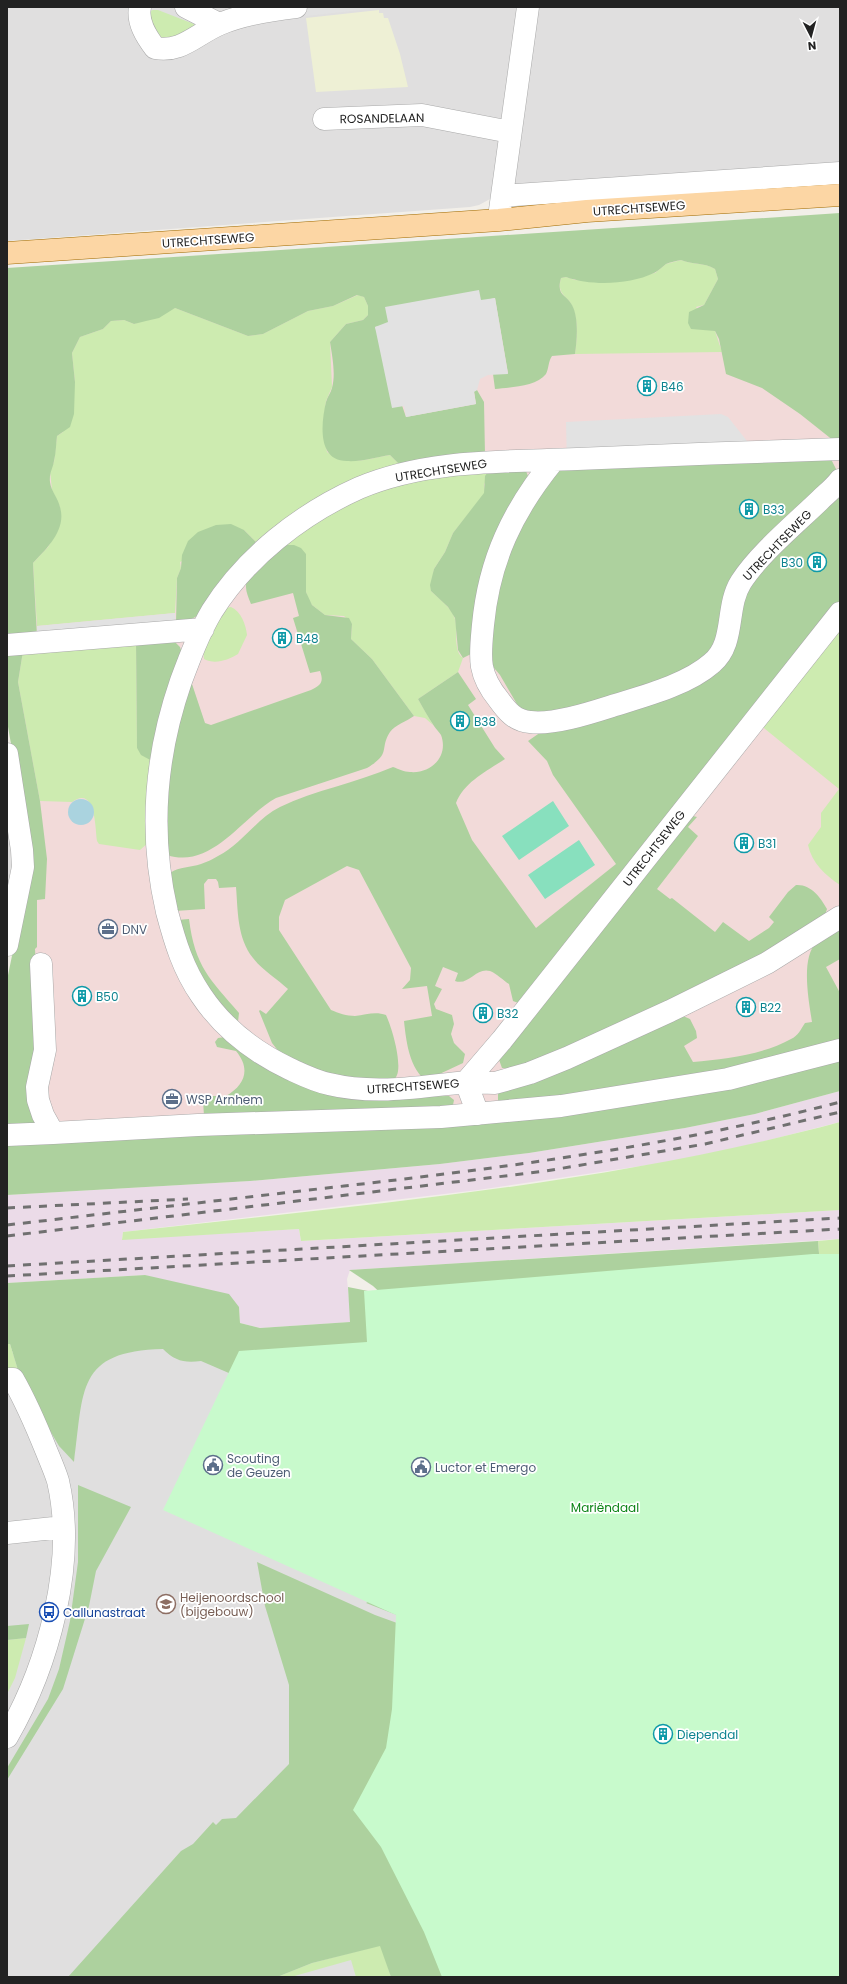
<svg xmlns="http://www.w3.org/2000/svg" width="847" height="1984" font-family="Poppins,sans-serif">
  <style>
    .residential { fill: #e0dfdf }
    .commercial { fill: #f2dad9 }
    .industrial { fill: #ebdbe8 }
    .farmland { fill: #eef0d5 }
    .grass { fill: #cdebb0 }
    .forest { fill: #add19e }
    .park { fill: #c8facc }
    .pitch { fill: #88e0be }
    .parking { fill: #e2e2e2 }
    .water { fill: #aad3df }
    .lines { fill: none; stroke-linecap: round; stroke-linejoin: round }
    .minor-casing { stroke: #a9a9a9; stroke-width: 23 }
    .major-casing { stroke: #a06b00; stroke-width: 23 }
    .minor { stroke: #fff; stroke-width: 22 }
    .major { stroke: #fcd6a4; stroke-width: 22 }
    .rail { stroke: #707070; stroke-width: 3; stroke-dasharray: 8 8; stroke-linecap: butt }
    .labels { text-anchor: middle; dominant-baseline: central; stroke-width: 3.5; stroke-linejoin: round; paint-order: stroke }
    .street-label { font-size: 12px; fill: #222; stroke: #fff }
    .culture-label { font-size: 12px; fill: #0d838f; stroke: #fff; text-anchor: start }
    .service-label { font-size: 12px; fill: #4e5e75; stroke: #fff; text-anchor: start }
    .park-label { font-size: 12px; fill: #0c8416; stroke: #fff }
    .education-label { font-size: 12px; fill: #785e54; stroke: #fff; text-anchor: start }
    .transit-label { font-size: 12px; fill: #164399; stroke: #fff; text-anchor: start }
  </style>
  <rect width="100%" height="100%" fill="#f2efe9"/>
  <path class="residential" d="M 7,7 L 840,7 L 840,167 L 493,195 L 490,199 L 479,205 L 470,207 L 7,241 Z
    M 7,792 L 16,849 L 7,913 Z
    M 196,1346 L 524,1449 L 408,1977 L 7,1977 L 7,1355 Z"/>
  <path class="commercial" d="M 840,216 L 840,1062 L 807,1072 L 7,1149 L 22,934 L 7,271 Z"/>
  <path class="industrial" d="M 840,1091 L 840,1122 L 737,1148 L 662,1163 L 478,1190 L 123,1232 L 122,1239 L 299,1229 L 301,1241 L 840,1210 L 840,1239 L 350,1270 L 347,1279 L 351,1322 L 260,1328 L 240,1323 L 239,1307 L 145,1275 L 7,1283 L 7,1195 L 250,1181 L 440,1164 L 529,1153 L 685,1128 L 755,1114 Z"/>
  <path class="farmland" d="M 379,10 L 379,13 L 383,13 L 384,18 L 388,18 L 400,54 L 408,87 L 316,92 L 306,18 Z"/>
  <path class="grass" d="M 153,10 L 158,10 L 194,24 L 196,27 L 159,44 L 148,12 Z
    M 681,260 C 693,265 703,262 715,269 L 718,279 L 704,305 L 696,307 L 711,330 L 715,331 L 722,352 L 575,354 C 577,338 579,321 572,306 C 568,295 556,296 561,278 L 566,277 L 575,280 L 611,282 L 655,273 L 666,264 Z
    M 358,295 L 364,297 L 368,306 L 368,315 L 363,320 L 346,324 L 330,342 L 332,387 L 326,401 L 323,425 L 327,452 C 349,467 366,459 390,455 L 402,467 L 259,545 L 244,530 L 180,562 L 181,568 L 177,578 L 175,613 L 37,626 L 33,563 L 48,547 L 57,532 L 60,507 L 52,490 L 50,471 L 54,462 L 57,436 L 63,432 L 75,382 L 72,353 L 80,337 L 103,329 L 111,321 L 124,320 L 134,324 L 175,308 L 248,336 L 263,334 L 308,311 L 333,306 Z
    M 490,469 L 484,485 L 485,493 L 453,533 L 445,552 L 434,569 L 431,591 C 439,599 452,608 455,619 C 458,631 453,651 463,658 L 458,672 L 418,699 L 433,725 L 425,718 L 414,716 L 372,659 L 351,639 L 352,624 L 344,616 L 325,615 L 312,605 L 308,598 L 306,592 L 306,554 L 281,545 L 348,502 L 418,478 Z
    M 231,607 C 241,611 246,625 247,635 L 238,654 C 228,660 215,665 204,659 L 203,650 L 225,608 Z
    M 840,624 L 840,885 C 825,875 812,863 808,845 L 821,827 L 821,813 L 839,789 L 760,725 Z
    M 136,642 L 137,748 L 154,762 L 149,842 L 140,850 L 99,844 L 97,841 C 95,828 96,785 72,802 L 40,801 L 18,682 L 23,651 Z
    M 840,1122 L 840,1210 L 301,1241 L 299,1229 L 122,1240 L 123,1232 C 363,1205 606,1185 840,1122 Z
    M 840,1239 L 840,1302 L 823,1302 L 818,1241 Z
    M 7,1344 L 10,1344 L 22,1383 L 7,1370 Z
    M 26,1638 L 15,1678 L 7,1694 L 7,1640 Z
    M 381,1945 L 391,1977 L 356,1977 L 351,1960 L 291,1977 L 277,1977 L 312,1963 Z"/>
  <path class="forest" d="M 840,213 L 840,441 L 834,441 L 800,414 L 762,388 L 726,374 L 719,339 L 715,331 L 691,329 L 688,323 L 689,312 L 704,305 L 718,279 L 715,269 C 703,262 693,265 681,260 C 676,261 670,262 666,264 C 662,267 658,271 654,273 C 629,285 591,286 566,277 L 561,278 C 556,296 566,294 572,305 C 579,318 577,340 575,354 L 552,356 C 548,362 549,368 546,374 C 536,387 510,387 495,389 L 493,374 L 508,373 L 495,298 L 375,327 L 406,417 L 476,404 L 474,391 L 477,390 L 484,402 L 485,455 L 402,467 L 390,455 C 377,457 361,462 347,461 C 317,461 321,423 326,402 C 327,397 331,393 332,388 C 336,374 332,355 330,342 L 346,324 L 363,320 L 368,315 L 368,306 L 364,297 L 357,295 L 333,306 L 308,311 L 263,334 L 248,336 L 175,308 L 159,318 L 146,321 L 134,324 L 124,320 L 111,321 L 103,329 L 80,337 L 72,353 L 75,382 L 74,414 L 70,427 L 57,436 C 56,444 56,453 54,461 C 53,468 49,473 50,482 C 51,491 58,498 60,507 C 67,530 46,549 33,563 L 37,636 L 7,638 L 7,268 Z
    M 830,457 L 837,471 L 753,559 L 723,635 L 697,668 L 559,714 L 521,711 L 500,675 L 489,662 L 503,551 L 557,471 L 567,465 Z
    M 490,469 L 526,471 L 528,476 L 471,654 L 463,658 L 458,650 L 455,618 L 448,607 L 431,591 L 430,585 L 434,569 L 445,552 L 453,533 L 484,493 L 485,476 Z
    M 837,497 L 840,499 L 840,600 L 521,1004 L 513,1001 L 509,984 C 504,981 496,973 490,971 C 476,967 469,986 455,981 L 458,973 L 443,967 L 435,986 L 442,989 L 434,1004 L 436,1009 L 452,1015 L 454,1024 L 451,1034 L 454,1043 L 465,1054 L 463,1063 L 431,1078 L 423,1078 C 409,1065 406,1040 404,1021 L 432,1016 L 427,986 L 402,989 L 410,980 L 411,968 L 359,870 L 347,866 L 285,900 L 279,917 L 279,930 L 331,1010 C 338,1013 347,1016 355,1016 C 366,1015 375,1011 386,1015 C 392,1028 402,1062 397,1075 C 396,1078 393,1081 391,1083 L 330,1076 L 283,1057 L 272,1043 L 259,1011 L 260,1010 L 266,1014 L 288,989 C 277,979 262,970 253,958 C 237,938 238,911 236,887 L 219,888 L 218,882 L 216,879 L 208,879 L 204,884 L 205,909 L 175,911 L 170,873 C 180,866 190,868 201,864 C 207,862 213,859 218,856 C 242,844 256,819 280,807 C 315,790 356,783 393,767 C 399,769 404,772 410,772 C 431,774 449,756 441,735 C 439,732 436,729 434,726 C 428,717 423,708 418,699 L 458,672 L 476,699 L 468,705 L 495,748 L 505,759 C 487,771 464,782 456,803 L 472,840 L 536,928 L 616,864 L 553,775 L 547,761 L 528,741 L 541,732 L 701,677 L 745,586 Z
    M 231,524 L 244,530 L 259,545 L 197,616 L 188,621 L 176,623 L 177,578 L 181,568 L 182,555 L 188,541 L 198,532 L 216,525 Z
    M 281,545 L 294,545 L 301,548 L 306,554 L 306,592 L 312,605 L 325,615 L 349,618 L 352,624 L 351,639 L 372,659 L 414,716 C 407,721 395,725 390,732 C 379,749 392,753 367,768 L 276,798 C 243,816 212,870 167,855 L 168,762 L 191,681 L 205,723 L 211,725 L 311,690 C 321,685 324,682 320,671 L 310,673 L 293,618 L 299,616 L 293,593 L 251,604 C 248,596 244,589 247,580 Z
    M 136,642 L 175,642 L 180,647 L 182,653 L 154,762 L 141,755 L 137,748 Z
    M 23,651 L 18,682 L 40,801 L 47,859 L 45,899 L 37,900 L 37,947 L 35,949 L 41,1050 L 37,1124 L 7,1130 L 7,980 L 25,893 L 26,830 L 7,721 L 7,652 Z
    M 693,816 L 697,817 L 688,827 L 698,836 L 657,889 L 670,899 L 672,898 L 715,932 L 723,922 L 749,941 L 769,928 L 774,922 L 769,917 L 788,892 L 796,885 C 811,884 821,898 827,909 L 824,918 L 763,958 L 564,1052 L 513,1068 L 502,1068 L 498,1057 Z
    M 189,919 C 195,967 210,979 239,1013 L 238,1022 L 206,991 L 177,920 Z
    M 840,925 L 840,959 L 826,967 L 840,993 L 840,1042 L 726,1071 L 502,1106 L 498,1100 L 498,1093 L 683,1016 L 690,1019 L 696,1031 L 697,1038 L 684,1046 L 693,1062 C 725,1059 762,1055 791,1039 C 798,1036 801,1029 805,1023 L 812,1022 C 809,1002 800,957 817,942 C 823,935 832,931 840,925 Z
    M 225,1037 L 390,1097 L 449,1096 L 454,1100 L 453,1105 L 449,1109 L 204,1116 L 203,1100 L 207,1096 L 226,1096 C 245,1085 251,1069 236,1051 L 217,1047 L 215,1042 L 218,1038 Z
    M 840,1056 L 840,1091 L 755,1114 L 685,1128 L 529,1153 L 440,1164 L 250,1181 L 7,1195 L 7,1141 L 481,1121 Z
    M 818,1241 L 823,1302 L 386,1298 L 373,1286 L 349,1270 Z
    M 145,1275 L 229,1294 L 239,1307 L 240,1323 L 260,1328 L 350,1322 L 348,1287 L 368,1291 L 383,1302 L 402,1617 L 366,1603 L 382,1594 L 363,1431 L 201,1361 C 184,1363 175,1361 163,1349 C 76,1351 84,1390 74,1462 L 59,1446 L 22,1383 L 10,1344 L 7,1344 L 7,1283 Z
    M 78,1485 L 131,1507 L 96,1571 L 89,1606 L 63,1689 L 7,1780 L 7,1768 L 48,1699 L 59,1669 L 70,1621 L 78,1562 Z
    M 257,1562 L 375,1615 L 397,1623 L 514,1977 L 391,1977 L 380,1946 L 312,1963 L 277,1977 L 68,1977 L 181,1851 L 193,1844 L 213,1822 L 216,1825 L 222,1819 L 236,1818 L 289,1764 L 289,1685 L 265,1606 Z
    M 29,1624 L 26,1638 L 7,1640 L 7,1626 Z"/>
  <path class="park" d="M 813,1254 L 840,1254 L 840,1977 L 442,1977 L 424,1932 L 381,1847 L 353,1810 L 386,1748 L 392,1709 L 396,1615 L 163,1510 L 239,1351 L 367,1342 L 364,1291 Z"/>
  <path class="pitch" d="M 553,801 L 569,826 L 519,860 L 502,836 Z
    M 579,840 L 595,865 L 545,899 L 528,875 Z"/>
  <path class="parking" d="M 321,7 L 369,7 L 370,9 L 306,16 L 305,9 Z
    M 479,290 L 481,300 L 495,298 L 508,374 L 488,375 L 480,379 L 477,390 L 474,392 L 476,404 L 406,417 L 404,406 L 392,408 L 375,327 L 388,322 L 385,307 Z
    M 721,414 L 728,417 L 747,441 L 567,465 L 566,422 Z
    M 175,613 L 176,623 L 37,636 L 37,626 Z"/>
  <path class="water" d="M68 812a13 13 0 1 1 26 0a13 13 0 1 1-26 0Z"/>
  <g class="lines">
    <g class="minor-casing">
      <path id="minor" d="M 140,7 C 137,22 146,36 155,48 C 182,53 196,34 220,24 C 244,14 270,10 296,7
        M 186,7 L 219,24
        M 324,119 L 422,115 L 510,132
        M 502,196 L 840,173
        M 500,210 L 528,7
        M 554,460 C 513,510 489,560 483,625 C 480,657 477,673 499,700 C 507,711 515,721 530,722 C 553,725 590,713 612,706 C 644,696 687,685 712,663 C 736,643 725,607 741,582 C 758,555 795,524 819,501 C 826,494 834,488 840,480
        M 840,613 L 502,1040 L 466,1082 L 495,1083 L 530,1073 L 567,1058 L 670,1011 L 767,963 L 840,917
        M 7,645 L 203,629
        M 7,754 L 22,850 L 23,867 L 7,945
        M 41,964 L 45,1050 L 37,1087 L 38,1100 L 43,1115 L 53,1133 L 198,1125 L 441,1117 L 561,1106 L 728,1079 L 840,1050
        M 478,1114 L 466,1082 C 420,1087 374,1095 329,1084 C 315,1081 303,1075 290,1069 C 254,1052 223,1028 201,995 C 183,969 175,942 167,912 C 149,835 155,756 181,681 C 190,657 199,633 212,611 C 246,557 301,514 359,488 C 427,459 505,462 577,459 C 665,455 752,452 840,449
        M 7,1135 L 53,1133
        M 7,1379 L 13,1379 C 26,1402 36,1425 46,1450 C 50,1460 55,1471 58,1481 C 77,1563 48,1666 7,1737
        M 7,1533 L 63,1527"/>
    </g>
    <g class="major-casing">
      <path id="major" d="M 7,253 L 499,220 L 587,211 L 840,195"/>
    </g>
    <use href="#minor" class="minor"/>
    <use href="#major" class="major"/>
    <path class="rail" d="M 7,1208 L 188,1199
      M 7,1225 C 119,1212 231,1199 344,1186 C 511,1167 677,1145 840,1102
      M 7,1236 L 546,1171 L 705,1144 L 840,1112
      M 7,1266 L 840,1218
      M 7,1276 L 840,1229"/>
  </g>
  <defs>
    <g id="building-ring" transform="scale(1)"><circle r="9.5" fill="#fff" stroke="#0f9aa8" stroke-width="1.5"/><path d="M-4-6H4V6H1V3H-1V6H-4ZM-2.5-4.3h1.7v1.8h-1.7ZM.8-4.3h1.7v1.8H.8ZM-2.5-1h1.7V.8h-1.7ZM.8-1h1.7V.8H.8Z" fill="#0f9aa8"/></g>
    <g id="office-ring" transform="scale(1)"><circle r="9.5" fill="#fff" stroke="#5c6f8a" stroke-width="1.5"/><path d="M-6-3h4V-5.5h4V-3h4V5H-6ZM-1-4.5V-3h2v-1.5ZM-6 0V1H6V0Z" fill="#5c6f8a"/></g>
    <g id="civic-ring" transform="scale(1)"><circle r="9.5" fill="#fff" stroke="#5c6f8a" stroke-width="1.5"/><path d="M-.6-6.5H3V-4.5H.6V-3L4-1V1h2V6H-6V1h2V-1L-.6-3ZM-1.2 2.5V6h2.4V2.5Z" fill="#5c6f8a"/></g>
    <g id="school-ring" transform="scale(1)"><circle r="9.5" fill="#fff" stroke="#8d6e63" stroke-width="1.5"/><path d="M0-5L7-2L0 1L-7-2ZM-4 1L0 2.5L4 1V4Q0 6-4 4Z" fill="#8d6e63"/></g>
    <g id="bus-ring" transform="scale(1)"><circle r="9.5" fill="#fff" stroke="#1a4fb4" stroke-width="1.5"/><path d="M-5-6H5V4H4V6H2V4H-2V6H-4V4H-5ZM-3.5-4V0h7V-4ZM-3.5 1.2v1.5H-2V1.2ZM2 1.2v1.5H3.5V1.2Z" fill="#1a4fb4"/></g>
  </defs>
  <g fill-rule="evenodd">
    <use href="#building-ring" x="647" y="386"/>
    <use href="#building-ring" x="749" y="509"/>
    <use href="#building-ring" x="817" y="562"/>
    <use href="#building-ring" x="282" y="638"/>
    <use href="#building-ring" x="460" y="721"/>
    <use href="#building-ring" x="744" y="843"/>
    <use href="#office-ring" x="108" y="929"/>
    <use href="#building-ring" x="82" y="996"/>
    <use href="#building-ring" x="746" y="1007"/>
    <use href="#building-ring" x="483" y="1013"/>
    <use href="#office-ring" x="172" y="1099"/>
    <use href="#civic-ring" x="213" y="1465"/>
    <use href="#civic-ring" x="421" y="1467"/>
    <use href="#school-ring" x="166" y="1604"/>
    <use href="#bus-ring" x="49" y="1612"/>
    <use href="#building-ring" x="663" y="1734"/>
  </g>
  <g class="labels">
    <g class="street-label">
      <text transform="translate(382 118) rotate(-1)">ROSANDELAAN</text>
      <text transform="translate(639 208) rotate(-4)">UTRECHTSEWEG</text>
      <text transform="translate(208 240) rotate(-4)">UTRECHTSEWEG</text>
      <text transform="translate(441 470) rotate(-9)">UTRECHTSEWEG</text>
      <text transform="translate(777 545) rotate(-46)">UTRECHTSEWEG</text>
      <text transform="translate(654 848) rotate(-52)">UTRECHTSEWEG</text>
      <text transform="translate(413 1086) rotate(-4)">UTRECHTSEWEG</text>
    </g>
    <g class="culture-label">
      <text x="661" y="386">B46</text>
      <text x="763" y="509">B33</text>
      <text x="803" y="562" text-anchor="end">B30</text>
      <text x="296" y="638">B48</text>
      <text x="474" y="721">B38</text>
      <text x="758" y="843">B31</text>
      <text x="96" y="996">B50</text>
      <text x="760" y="1007">B22</text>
      <text x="497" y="1013">B32</text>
      <text x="677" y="1734">Diependal</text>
    </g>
    <g class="service-label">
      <text x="122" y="929">DNV</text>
      <text x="186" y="1099">WSP Arnhem</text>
      <text x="227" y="1458">Scouting<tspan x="227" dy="14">de Geuzen</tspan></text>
      <text x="435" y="1467">Luctor et Emergo</text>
    </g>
    <g class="park-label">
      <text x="605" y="1507">Mariëndaal</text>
    </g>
    <g class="education-label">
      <text x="180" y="1597">Heijenoordschool<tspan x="180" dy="14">(bijgebouw)</tspan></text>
    </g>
    <g class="transit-label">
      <text x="63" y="1612">Callunastraat</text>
    </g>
  </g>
  <rect width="847" height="1984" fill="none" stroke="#222222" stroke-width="16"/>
  <g transform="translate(811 36) rotate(174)" stroke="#ffffff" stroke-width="3" paint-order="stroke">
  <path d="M0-3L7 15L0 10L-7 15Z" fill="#222222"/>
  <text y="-6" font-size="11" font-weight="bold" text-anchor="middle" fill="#222222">N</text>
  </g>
</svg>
